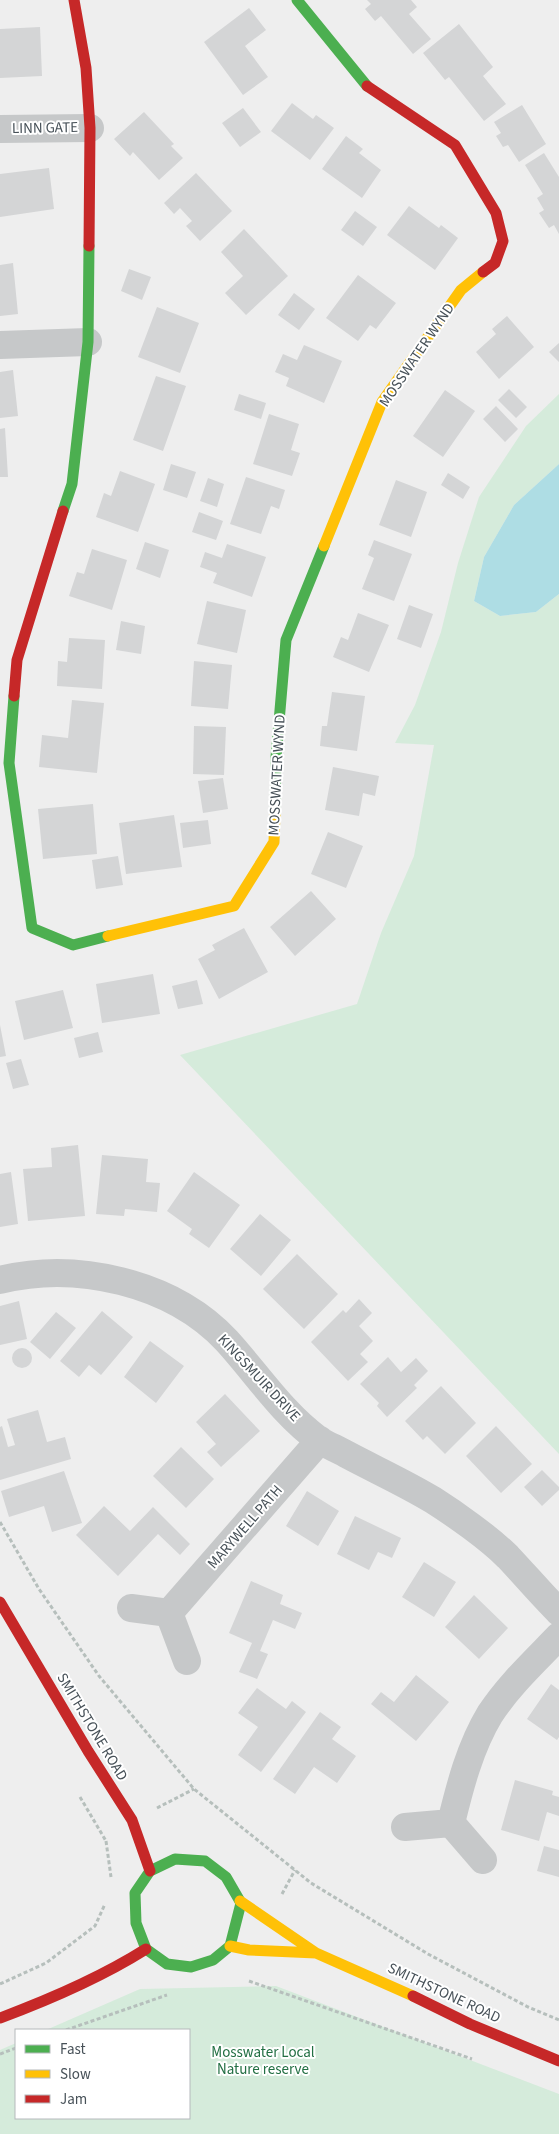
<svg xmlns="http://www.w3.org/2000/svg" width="559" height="2134" font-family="'Source Sans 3',sans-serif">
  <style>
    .green { fill: #d5ebdb }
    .water { fill: #aedde4 }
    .building { fill: #d4d5d6 }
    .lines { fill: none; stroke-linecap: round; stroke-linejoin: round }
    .path { stroke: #b6bfbc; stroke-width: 3; stroke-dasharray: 4 2.5; stroke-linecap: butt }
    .street { stroke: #c6c8c9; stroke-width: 28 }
    .fast { stroke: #4caf50; stroke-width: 11 }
    .slow { stroke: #ffc107; stroke-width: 11 }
    .jam { stroke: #c62828; stroke-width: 11 }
    .labels { text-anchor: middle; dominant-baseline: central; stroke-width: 4; stroke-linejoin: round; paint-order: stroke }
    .street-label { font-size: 15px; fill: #475158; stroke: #fff }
    .park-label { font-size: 15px; fill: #226f43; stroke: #fff }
  </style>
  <rect width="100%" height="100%" fill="#eee"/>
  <path class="green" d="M 559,394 L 559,464 L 514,505 L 484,557 L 474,601 L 500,616 L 536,612 L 559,594 L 559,1454 L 180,1055 L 357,1004 L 381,933 L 414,856 L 434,745 L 395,743 L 415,705 L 441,632 L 458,563 L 479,497 L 526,426 Z
    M 276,1986 L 559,2094 L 559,2134 L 0,2134 L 0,2050 L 16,2043 L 16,2118 L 189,2118 L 189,2030 L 46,2030 L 140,1989 Z"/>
  <path class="water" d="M 559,464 L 559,594 L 536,612 L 500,616 L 474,601 L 484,557 L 514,505 Z"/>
  <path class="building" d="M 367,0 L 411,0 L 417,7 L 409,14 L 431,39 L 413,54 L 381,16 L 375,21 L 365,9 L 371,4 Z
    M 249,8 L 266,30 L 245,46 L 268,77 L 243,95 L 204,42 Z
    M 459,24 L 493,67 L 483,76 L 506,104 L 484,121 L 449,77 L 445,80 L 423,53 Z
    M 40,27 L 42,76 L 0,78 L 0,29 Z
    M 292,103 L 313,119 L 316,115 L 334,128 L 310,160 L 271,131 Z
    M 522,105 L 546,144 L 519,162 L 508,145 L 503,147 L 496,136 L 501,133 L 494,122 Z
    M 243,108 L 261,132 L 240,147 L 222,123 Z
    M 144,112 L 174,144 L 171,146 L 183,158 L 159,180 L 133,152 L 130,156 L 114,139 Z
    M 346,136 L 363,149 L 359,153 L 381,170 L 362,198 L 322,169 Z
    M 544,153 L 559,177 L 559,234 L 554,225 L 549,228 L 539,213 L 544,210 L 537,198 L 543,194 L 525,165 Z
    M 49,168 L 54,209 L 0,217 L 0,174 Z
    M 196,173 L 232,211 L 200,241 L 186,226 L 192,221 L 180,208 L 174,214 L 164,203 Z
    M 409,206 L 439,228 L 441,225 L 458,238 L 435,270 L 387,235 Z
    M 355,211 L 377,227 L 363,246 L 341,230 Z
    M 244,229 L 288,276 L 246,315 L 225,293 L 243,276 L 221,252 Z
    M 13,263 L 18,314 L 0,316 L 0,265 Z
    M 129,269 L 151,277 L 142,300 L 121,291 Z
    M 358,275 L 396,303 L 376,329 L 370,325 L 358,341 L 326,318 Z
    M 294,293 L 315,309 L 299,330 L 278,315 Z
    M 157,307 L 199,323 L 180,373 L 138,357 Z
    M 507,316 L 534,347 L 499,379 L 476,352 L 496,334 L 492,329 Z
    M 559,343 L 559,362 L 549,352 Z
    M 304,345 L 342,361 L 324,403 L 286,386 L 289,378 L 275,372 L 283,354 L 297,360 Z
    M 13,370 L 18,416 L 0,418 L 0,372 Z
    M 156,376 L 186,386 L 163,451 L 133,440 Z
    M 509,389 L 527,407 L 516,418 L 498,400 Z
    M 445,390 L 475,411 L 443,457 L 413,436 Z
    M 239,394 L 266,403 L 261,419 L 234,410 Z
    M 496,406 L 518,429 L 505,442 L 483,419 Z
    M 269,414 L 299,424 L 291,450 L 300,453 L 292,476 L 253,464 Z
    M 5,428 L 8,477 L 0,477 L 0,429 Z
    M 171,464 L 196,472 L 187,498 L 163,490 Z
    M 120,471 L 155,484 L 138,532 L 96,517 L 104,493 L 111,496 Z
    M 448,473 L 470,487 L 463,499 L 441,485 Z
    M 246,477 L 285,490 L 279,509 L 271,506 L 261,534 L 230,524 Z
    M 208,478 L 224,484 L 217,507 L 200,501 Z
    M 396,480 L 427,492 L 411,537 L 379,525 Z
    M 199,512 L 223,521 L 216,540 L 192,532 Z
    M 374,540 L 412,554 L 394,601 L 362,589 L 374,558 L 368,555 Z
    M 145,542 L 169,550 L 160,578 L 136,569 Z
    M 227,544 L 266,557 L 252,597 L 213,583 L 217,573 L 200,567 L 205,552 L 222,558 Z
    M 92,549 L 127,560 L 112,610 L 69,596 L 77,572 L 84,574 Z
    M 207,601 L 246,610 L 237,653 L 197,644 Z
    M 409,605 L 433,614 L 421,648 L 397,639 Z
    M 358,613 L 389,625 L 369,672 L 333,657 L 341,637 L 348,640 Z
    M 121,621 L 145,626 L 141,654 L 116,650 Z
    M 69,638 L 105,640 L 102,689 L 57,686 L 58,661 L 67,662 Z
    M 194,661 L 232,665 L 228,709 L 191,706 Z
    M 332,692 L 365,696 L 357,751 L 320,746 L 322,726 L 327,726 Z
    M 72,700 L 104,703 L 97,773 L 39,767 L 42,735 L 68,738 Z
    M 194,726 L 226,727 L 224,775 L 193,774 Z
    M 333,767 L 379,776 L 375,796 L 363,793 L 359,816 L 325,810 Z
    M 223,778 L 228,809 L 203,813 L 198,781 Z
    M 93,804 L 97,854 L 43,859 L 38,809 Z
    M 174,815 L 182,867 L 126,874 L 119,823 Z
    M 208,820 L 211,844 L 183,848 L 180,823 Z
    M 328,832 L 363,846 L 346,888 L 311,874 Z
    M 118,856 L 123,885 L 96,889 L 92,860 Z
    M 311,891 L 336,919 L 295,956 L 270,927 Z
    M 244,928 L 268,972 L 219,999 L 198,959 L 215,950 L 212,945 Z
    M 153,974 L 160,1014 L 102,1023 L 96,984 Z
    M 197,980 L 203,1004 L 178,1009 L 172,986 Z
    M 63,990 L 73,1028 L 24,1040 L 15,1001 Z
    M 0,1025 L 6,1056 L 0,1057 Z
    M 98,1032 L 103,1052 L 79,1058 L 74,1038 Z
    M 21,1059 L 29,1085 L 13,1089 L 6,1063 Z
    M 78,1145 L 85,1216 L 28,1221 L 23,1169 L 52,1167 L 51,1148 Z
    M 102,1155 L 148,1159 L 146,1182 L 160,1183 L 157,1212 L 125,1209 L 124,1216 L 96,1214 Z
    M 11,1172 L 18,1224 L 0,1227 L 0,1174 Z
    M 194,1172 L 240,1205 L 209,1248 L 189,1234 L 192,1229 L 167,1211 Z
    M 260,1214 L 291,1240 L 261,1276 L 230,1249 Z
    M 297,1254 L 338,1294 L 304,1329 L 263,1289 Z
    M 359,1299 L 372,1313 L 359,1326 L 373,1341 L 360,1354 L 368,1362 L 348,1381 L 311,1342 L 343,1310 L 346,1313 Z
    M 19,1301 L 27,1339 L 0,1345 L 0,1306 Z
    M 102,1311 L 133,1337 L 101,1375 L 89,1365 L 79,1377 L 60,1361 Z
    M 56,1312 L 76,1328 L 50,1359 L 30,1342 Z
    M 150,1341 L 184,1366 L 156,1403 L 124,1377 Z
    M12 1358a10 10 0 1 1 20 0a10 10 0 1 1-20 0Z
    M 388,1357 L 401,1372 L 416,1358 L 428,1371 L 414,1385 L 417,1388 L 387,1417 L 377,1406 L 379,1403 L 360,1384 Z
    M 441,1386 L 476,1423 L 445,1454 L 427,1436 L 423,1440 L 405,1421 Z
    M 225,1394 L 260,1431 L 221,1467 L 207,1452 L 216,1444 L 196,1422 Z
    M 38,1410 L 47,1442 L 65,1437 L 71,1459 L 0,1480 L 0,1427 L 2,1426 L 8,1447 L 15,1445 L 7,1419 Z
    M 496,1426 L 532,1464 L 501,1493 L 466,1456 Z
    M 181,1447 L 214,1479 L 186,1508 L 153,1476 Z
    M 542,1470 L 559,1487 L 559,1490 L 542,1506 L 524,1487 Z
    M 64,1471 L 82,1523 L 52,1532 L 44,1506 L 9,1517 L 1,1491 Z
    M 307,1491 L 339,1511 L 318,1546 L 286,1526 Z
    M 104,1506 L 130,1531 L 153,1507 L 190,1544 L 180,1555 L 158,1534 L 118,1576 L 76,1535 Z
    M 355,1516 L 401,1538 L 392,1558 L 378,1552 L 369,1570 L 337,1554 Z
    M 424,1562 L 456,1582 L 434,1617 L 402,1597 Z
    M 251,1581 L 283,1595 L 280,1604 L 302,1613 L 295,1629 L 273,1620 L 260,1651 L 268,1654 L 257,1679 L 239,1672 L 252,1643 L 229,1633 Z
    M 474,1595 L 508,1628 L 479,1659 L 445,1627 Z
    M 416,1675 L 449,1702 L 416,1741 L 371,1704 L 381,1692 L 394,1702 Z
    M 551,1684 L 559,1690 L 559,1737 L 557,1740 L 527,1719 Z
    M 257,1688 L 286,1709 L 292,1701 L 306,1712 L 261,1772 L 238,1755 L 258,1727 L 238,1713 Z
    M 320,1712 L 341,1727 L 332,1739 L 356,1756 L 337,1783 L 314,1767 L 295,1794 L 273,1779 Z
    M 515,1780 L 553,1791 L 552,1795 L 559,1797 L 559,1816 L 547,1812 L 539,1841 L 501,1830 Z
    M 544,1846 L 559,1850 L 559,1877 L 537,1871 Z"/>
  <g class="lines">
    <path class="path" d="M 0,1522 L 39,1589 L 99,1676 L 194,1789 L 311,1883 L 428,1954 L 528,2007 L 559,2020
      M 80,1797 L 106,1841
      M 157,1808 L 194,1789
      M 106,1841 L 111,1877
      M 282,1894 L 295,1870
      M 249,1981 L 472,2059
      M 0,1984 L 46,1963 L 95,1926 L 105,1904
      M 66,2030 L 167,1995
      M 0,2054 L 16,2048"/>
    <path class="street" d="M 0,129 L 90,128
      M 0,345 L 88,342
      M 0,1280 C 76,1261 172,1282 227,1341 C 257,1374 282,1413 319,1440 C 327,1445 337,1449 346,1454 C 374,1469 405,1483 433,1500 C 455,1514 489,1538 508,1557 C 525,1575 541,1594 559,1612
      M 131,1608 L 169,1613 L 187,1661
      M 169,1613 L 320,1440
      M 451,1823 C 460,1786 470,1747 490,1714 C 509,1685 535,1661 559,1636
      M 405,1827 L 451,1823 L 483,1860"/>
    <path class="fast" d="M 297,0 L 367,86
      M 63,511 L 72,484 L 88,342 L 89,246
      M 14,696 L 9,763 L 32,928 L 73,945 L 108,936
      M 275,813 L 276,757 L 286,640 L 324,546
      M 175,1859 L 205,1861 L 226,1877 L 241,1903 L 230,1946 L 213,1960 L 191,1967 L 167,1964 L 146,1949 L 136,1923 L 135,1893 L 150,1871 Z"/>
    <path class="slow" d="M 324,546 L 382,402 L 461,290 L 483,272
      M 108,936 L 234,906 L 274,842 L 275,813
      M 240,1901 L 316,1953 L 413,1996
      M 230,1946 L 249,1950 L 316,1953"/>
    <path class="jam" d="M 74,0 L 86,68 L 90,128 L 89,246
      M 367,86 L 455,145 L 496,213 L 503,241 L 495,263 L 483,272
      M 14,696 L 17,660 L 63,511
      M 0,1602 L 88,1751 L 132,1820 L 150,1871
      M 413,1996 L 470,2024 L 559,2061
      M 0,2018 C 51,1999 100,1978 146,1949"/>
  </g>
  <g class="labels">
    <g class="street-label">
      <text transform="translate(45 128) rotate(-1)">LINN GATE</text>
      <text transform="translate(417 355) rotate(-56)">MOSSWATER WYND</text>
      <text transform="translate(277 775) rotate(-87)">MOSSWATER WYND</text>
      <text transform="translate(259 1378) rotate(47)">KINGSMUIR DRIVE</text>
      <text transform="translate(245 1527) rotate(-49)">MARYWELL PATH</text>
      <text transform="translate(92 1727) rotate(59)">SMITHSTONE ROAD</text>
      <text transform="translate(444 1993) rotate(25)">SMITHSTONE ROAD</text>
    </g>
    <g class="park-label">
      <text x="263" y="2052">Mosswater Local<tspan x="263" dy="17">Nature reserve</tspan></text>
    </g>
  </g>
  <rect x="15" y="2029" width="175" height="90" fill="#ffffff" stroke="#b5b9bc"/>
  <rect x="25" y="2045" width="25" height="8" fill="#4caf50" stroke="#b5b9bc"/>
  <text x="60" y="2054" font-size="15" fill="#475158">Fast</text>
  <rect x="25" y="2070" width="25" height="8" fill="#ffc107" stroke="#b5b9bc"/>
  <text x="60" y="2079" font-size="15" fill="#475158">Slow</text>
  <rect x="25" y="2095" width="25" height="8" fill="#c62828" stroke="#b5b9bc"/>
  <text x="60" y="2104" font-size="15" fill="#475158">Jam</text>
</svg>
